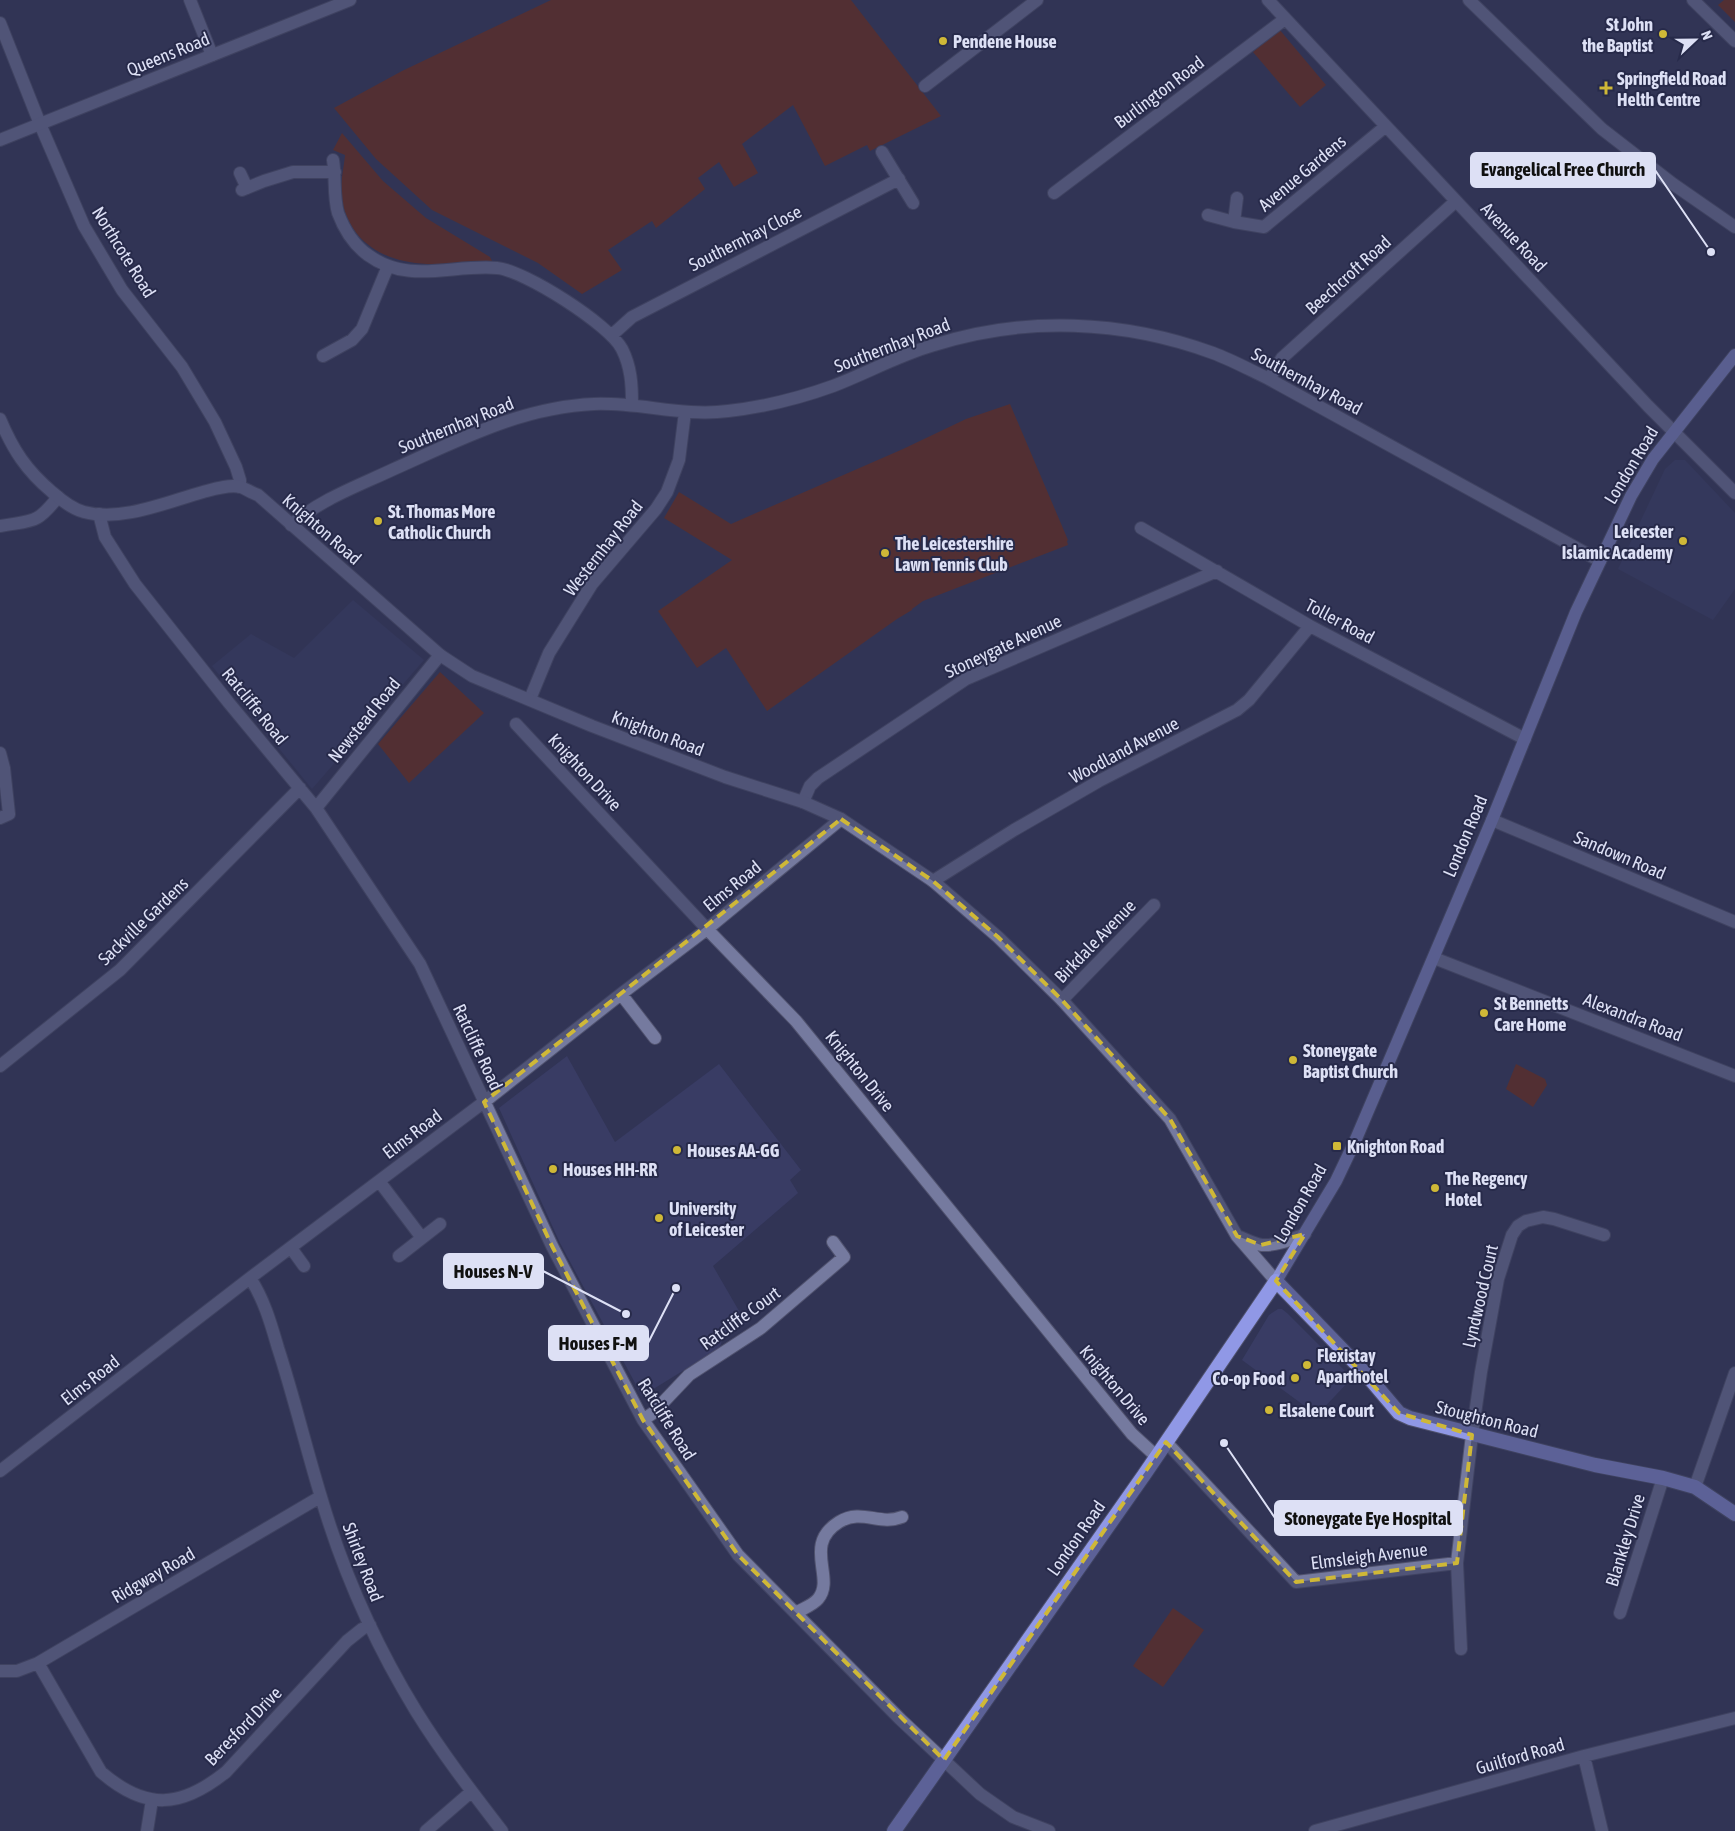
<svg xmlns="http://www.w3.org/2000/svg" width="1735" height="1831" font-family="'Asap Condensed',sans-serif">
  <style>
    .built { fill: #393c64 }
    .green { fill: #7a290a }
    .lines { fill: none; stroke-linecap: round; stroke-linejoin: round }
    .minor-casing { stroke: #50526e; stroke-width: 14 }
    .tertiary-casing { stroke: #50526e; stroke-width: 14 }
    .primary-casing { stroke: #50526e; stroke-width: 14 }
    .trunk-casing { stroke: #50526e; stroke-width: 16 }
    .minor { stroke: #757a9f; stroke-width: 12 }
    .tertiary { stroke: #757a9f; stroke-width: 12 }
    .primary { stroke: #8991d4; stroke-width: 12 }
    .trunk { stroke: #9098e6; stroke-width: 14 }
    .marked { fill: none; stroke: #cfb837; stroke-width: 4; stroke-dasharray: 10 6; stroke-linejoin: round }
    .poi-dot { fill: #cfb837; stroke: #272a4a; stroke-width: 2 }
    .labels { text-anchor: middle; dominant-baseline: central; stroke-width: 4; stroke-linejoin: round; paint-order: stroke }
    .poi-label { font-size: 18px; font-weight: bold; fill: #dde0f5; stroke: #272a4a; text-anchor: start }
    .street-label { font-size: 18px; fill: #dde0f5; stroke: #272a4a }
    .leader { fill: none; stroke: #dde0f5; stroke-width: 2 }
    .callout-dot { fill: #dde0f5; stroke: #272a4a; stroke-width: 2 }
    .callout { fill: #dde0f5; stroke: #dde0f5; stroke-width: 2 }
    .callout-label { font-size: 19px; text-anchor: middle; font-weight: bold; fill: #111 }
  </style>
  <rect width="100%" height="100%" fill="#313455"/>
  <path class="built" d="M 1675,460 L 1685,460 L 1735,513 L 1735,589 L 1713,620 L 1618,569 L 1665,469 Z
    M 353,600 L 424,660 L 312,789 L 212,666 L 251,634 L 294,658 Z
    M 567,1056 L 615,1142 L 719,1064 L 801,1170 L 790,1180 L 798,1193 L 713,1266 L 746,1323 L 722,1340 L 720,1348 L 642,1396 L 560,1243 L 499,1108 Z
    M 1278,1309 L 1282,1309 L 1287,1313 L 1352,1378 L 1317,1415 L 1242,1360 L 1269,1315 Z"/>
  <path class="green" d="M 551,0 L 851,0 L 941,116 L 870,151 L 867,145 L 825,166 L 793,105 L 742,144 L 758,173 L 734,187 L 719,162 L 698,178 L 705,189 L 656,228 L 652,221 L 608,250 L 622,270 L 582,294 L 538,263 L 432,210 L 376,159 L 334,108 L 402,71 Z
    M 1724,0 L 1735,0 L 1735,22 L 1718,5 Z
    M 1279,29 L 1326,85 L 1300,107 L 1253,52 Z
    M 342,133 L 383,181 L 426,218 L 490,257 L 492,261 C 471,262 448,265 427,264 C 386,262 351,244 342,201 C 339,189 344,167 345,155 L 333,150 Z
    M 1010,404 L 1068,540 L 1067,541 L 1068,545 L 923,601 L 912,609 L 912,610 L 897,619 L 767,711 L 726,648 L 697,668 L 658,611 L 732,560 L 664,518 L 679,492 L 731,524 L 903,449 L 966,419 Z
    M 440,672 L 484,713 L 409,783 L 378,744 Z
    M 1516,1064 L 1545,1079 L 1547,1085 L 1533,1107 L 1506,1089 Z
    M 1173,1608 L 1204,1630 L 1163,1687 L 1133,1666 Z"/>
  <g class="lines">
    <g class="minor-casing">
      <path id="minor" d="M 190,0 L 212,55
        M 1268,0 L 1648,406 L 1735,493
        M 1469,0 L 1602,129 L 1673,184 L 1735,227
        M 0,23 L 40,124 L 84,226 L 122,290 L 182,367 L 215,422 L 236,467 L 240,480 L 240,487
        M 925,86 L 1037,0
        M 882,152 L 913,203
        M 333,160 C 336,178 333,195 338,213 C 344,229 354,245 368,255 C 409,285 452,264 497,268 C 524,270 610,325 622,349 C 631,367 632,384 632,404
        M 240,173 L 247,188
        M 242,190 L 264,181 L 293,172 L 335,172
        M 1054,193 L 1285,19
        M 1208,215 L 1234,222 L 1264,227 L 1386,126
        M 1234,222 L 1237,198
        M 612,335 L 632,317 L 899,179
        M 323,356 L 352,340 L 362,329 L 388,266
        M 1269,379 L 1282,358 L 1456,201
        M 99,514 L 105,537 L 135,584 L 229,703 L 316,808 L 420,964 L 552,1246 L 643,1420 L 738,1555 L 900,1719 L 980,1794 L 1013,1817 L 1049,1831
        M 291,525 C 321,499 358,486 394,469 C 459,440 522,407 594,404 C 639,402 683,417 728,411 C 763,407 800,398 833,386 C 867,373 899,355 934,345 C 1025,316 1123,320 1213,353 C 1232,360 1250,370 1269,379 L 1600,561
        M 0,526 C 33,520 36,525 58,497
        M 1141,528 L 1310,626 L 1525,739
        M 530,699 L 549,653 L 592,584 L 656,509 L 667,492 L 679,460 L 685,412
        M 516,724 L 707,929 L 796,1021 L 1132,1434 L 1156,1456
        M 0,753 L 4,768 L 9,814 L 0,818
        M 803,802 L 810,786 L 818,778 L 966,679 L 1217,571
        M 316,808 L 440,655
        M 1492,820 L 1735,922
        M 933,881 L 1014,830 L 1099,781 L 1237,710 L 1249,700 L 1310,626
        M 1434,958 L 1735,1076
        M 621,994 L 655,1038
        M 1062,1000 L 1154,905
        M 0,1066 L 120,970 L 300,788
        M 379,1181 L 422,1238
        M 291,1248 L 304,1266
        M 399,1256 L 440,1224
        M 250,1278 C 264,1299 271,1324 278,1348 C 294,1397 306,1448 321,1497 C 343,1572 375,1644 416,1711 C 442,1753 472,1792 502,1831
        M 643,1420 L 653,1413 L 689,1375 L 761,1328 L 844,1257 L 833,1242
        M 1166,1442 L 1296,1582 L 1457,1563
        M 0,1471 L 250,1278 L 484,1102 L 621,994 L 707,929 L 841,819
        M 1695,1487 L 1735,1373
        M 796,1613 C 802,1609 813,1605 818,1599 C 836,1578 802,1545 839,1522 C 862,1508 879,1526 902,1517
        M 1620,1613 L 1663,1478
        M 1461,1649 L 1457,1563 L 1472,1435 L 1481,1372 L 1498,1279 L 1512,1235 L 1518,1226 L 1526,1221 L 1543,1217 L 1554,1219 L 1604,1235
        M 38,1663 L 101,1772 C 146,1811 181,1808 226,1772 L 347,1641 L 362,1629 L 370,1625
        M 0,1671 L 17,1671 L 38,1663 L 320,1497
        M 1584,1756 L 1602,1831
        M 147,1831 L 152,1800
        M 426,1831 L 471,1792
        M 1315,1831 L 1584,1756 L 1735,1718"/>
    </g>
    <g class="tertiary-casing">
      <path id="tertiary" d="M 1693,0 L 1735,41
        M 0,140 L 350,0
        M 0,419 C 13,450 26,470 52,492 C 61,500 72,509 84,512 C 122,522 167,502 203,492 C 214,489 229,484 241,487 C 246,489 252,493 258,495 L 440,655 L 472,676 L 592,726 L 725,777 L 803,802 L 841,819 L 933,881 L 998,937 L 1062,1000 L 1170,1119 L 1237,1236 L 1276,1281
        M 1240,1237 C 1247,1240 1255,1244 1262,1245 C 1277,1246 1292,1239 1305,1234"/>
    </g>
    <g class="primary-casing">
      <path id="primary" d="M 1276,1281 L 1336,1181 L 1356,1139 L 1492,820 L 1576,612 L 1631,496 L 1653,459 L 1735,355"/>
    </g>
    <g class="trunk-casing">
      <path id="trunk" d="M 894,1831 L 1144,1475 L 1276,1281 L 1366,1374 L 1399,1413 L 1410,1418 L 1595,1465 L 1663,1478 L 1695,1487 L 1735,1514"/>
    </g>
    <use href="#minor" class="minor"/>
    <use href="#tertiary" class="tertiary"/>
    <use href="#primary" class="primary"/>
    <use href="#trunk" class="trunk"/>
  </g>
  <path d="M0 0H1735V1831H0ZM 841,819 L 933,881 L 998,937 L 1062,1000 L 1170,1119 L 1237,1236 L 1261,1245 L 1305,1234 L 1276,1281 L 1399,1413 L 1472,1435 L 1457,1563 L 1296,1582 L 1166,1442 L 944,1760 L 738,1555 L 643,1420 L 552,1246 L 484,1102 Z" fill="#313455" fill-opacity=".55" fill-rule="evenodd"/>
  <path class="marked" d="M 841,819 L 933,881 L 998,937 L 1062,1000 L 1170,1119 L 1237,1236 L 1261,1245 L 1305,1234 L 1276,1281 L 1399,1413 L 1472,1435 L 1457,1563 L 1296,1582 L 1166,1442 L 944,1760 L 738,1555 L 643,1420 L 552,1246 L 484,1102 Z"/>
  <g class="poi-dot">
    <circle cx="1663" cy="34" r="5"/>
    <circle cx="943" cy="41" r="5"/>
    <path d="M1603.5 80.5h5v5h5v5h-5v5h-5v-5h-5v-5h5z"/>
    <circle cx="378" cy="521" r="5"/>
    <circle cx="1683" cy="541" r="5"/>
    <circle cx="885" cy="553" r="5"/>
    <circle cx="1484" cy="1013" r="5"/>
    <circle cx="1293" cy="1060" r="5"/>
    <rect x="1332" y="1141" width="10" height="10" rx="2.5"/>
    <circle cx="677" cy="1150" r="5"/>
    <circle cx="553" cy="1169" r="5"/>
    <circle cx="1435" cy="1188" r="5"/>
    <circle cx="659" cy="1218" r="5"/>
    <circle cx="1307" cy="1365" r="5"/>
    <circle cx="1295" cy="1378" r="5"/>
    <circle cx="1269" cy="1410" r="5"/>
  </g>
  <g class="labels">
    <g class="poi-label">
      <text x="1653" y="24" text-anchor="end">St John<tspan x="1653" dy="21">the Baptist</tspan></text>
      <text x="953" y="41">Pendene House</text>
      <text x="1617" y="78">Springfield Road<tspan x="1617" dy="21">Helth Centre</tspan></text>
      <text x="388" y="511">St. Thomas More<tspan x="388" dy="21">Catholic Church</tspan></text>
      <text x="1673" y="531" text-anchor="end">Leicester<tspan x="1673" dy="21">Islamic Academy</tspan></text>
      <text x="895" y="543">The Leicestershire<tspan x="895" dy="21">Lawn Tennis Club</tspan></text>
      <text x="1494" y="1003">St Bennetts<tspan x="1494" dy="21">Care Home</tspan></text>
      <text x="1303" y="1050">Stoneygate<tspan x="1303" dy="21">Baptist Church</tspan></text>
      <text x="1347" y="1146">Knighton Road</text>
      <text x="687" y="1150">Houses AA-GG</text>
      <text x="563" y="1169">Houses HH-RR</text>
      <text x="1445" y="1178">The Regency<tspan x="1445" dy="21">Hotel</tspan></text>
      <text x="669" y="1208">University<tspan x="669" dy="21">of Leicester</tspan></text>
      <text x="1317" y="1355">Flexistay<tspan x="1317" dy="21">Aparthotel</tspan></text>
      <text x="1285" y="1378" text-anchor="end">Co-op Food</text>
      <text x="1279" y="1410">Elsalene Court</text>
    </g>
    <g class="street-label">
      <text transform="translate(168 54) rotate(-22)">Queens Road</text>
      <text transform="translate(1159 92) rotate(-37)">Burlington Road</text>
      <text transform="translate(1302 173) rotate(-40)">Avenue Gardens</text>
      <text transform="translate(1514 237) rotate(47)">Avenue Road</text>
      <text transform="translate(745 238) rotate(-27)">Southernhay Close</text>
      <text transform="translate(124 252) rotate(58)">Northcote Road</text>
      <text transform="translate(1348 275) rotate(-42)">Beechcroft Road</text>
      <text transform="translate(892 345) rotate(-21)">Southernhay Road</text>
      <text transform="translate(1307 381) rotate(28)">Southernhay Road</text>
      <text transform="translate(456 425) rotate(-22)">Southernhay Road</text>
      <text transform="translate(1631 465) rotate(-59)">London Road</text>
      <text transform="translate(322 529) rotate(41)">Knighton Road</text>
      <text transform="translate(603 548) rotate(-52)">Westernhay Road</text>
      <text transform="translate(1340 621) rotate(28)">Toller Road</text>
      <text transform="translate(1003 646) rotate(-25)">Stoneygate Avenue</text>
      <text transform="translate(255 706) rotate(51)">Ratcliffe Road</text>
      <text transform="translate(364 720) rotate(-51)">Newstead Road</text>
      <text transform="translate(658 733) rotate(21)">Knighton Road</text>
      <text transform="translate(1124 750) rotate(-28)">Woodland Avenue</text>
      <text transform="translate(585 772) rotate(47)">Knighton Drive</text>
      <text transform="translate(1465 836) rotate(-67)">London Road</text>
      <text transform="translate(1620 855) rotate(23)">Sandown Road</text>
      <text transform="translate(732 886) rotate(-39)">Elms Road</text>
      <text transform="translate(143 921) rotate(-44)">Sackville Gardens</text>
      <text transform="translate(1095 941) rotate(-46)">Birkdale Avenue</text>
      <text transform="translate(1633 1017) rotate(21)">Alexandra Road</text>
      <text transform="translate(478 1047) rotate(65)">Ratcliffe Road</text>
      <text transform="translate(860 1071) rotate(51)">Knighton Drive</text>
      <text transform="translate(412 1134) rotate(-37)">Elms Road</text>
      <text transform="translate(1300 1203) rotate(-60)">London Road</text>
      <text transform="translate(1480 1296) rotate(-77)">Lyndwood Court</text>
      <text transform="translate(740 1318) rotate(-36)">Ratcliffe Court</text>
      <text transform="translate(90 1380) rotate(-38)">Elms Road</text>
      <text transform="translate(1115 1385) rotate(50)">Knighton Drive</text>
      <text transform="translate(667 1419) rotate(58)">Ratcliffe Road</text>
      <text transform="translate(1487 1419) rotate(14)">Stoughton Road</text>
      <text transform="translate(1076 1538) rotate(-55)">London Road</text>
      <text transform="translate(1625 1540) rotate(-73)">Blankley Drive</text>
      <text transform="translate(1369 1556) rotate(-7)">Elmsleigh Avenue</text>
      <text transform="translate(363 1562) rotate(69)">Shirley Road</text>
      <text transform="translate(153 1575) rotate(-30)">Ridgway Road</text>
      <text transform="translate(243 1726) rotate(-46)">Beresford Drive</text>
      <text transform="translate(1520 1756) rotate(-16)">Guilford Road</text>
    </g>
  </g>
  <path class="leader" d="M1711 252L1655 170M626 1314L543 1271M676 1288L648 1343M1224 1443L1275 1518"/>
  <g class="callout-dot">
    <circle cx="1711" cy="252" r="5"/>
    <circle cx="626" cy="1314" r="5"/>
    <circle cx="676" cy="1288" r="5"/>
    <circle cx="1224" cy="1443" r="5"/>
  </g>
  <g class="callout">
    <rect x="1471" y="153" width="184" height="34" rx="5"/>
    <rect x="444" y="1254" width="99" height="34" rx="5"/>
    <rect x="549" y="1326" width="99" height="34" rx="5"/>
    <rect x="1275" y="1501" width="187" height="34" rx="5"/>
  </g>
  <g class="callout-label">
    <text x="1563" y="176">Evangelical Free Church</text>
    <text x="493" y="1278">Houses N-V</text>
    <text x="598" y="1350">Houses F-M</text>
    <text x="1368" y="1525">Stoneygate Eye Hospital</text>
  </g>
  <g transform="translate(1695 40) rotate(68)" stroke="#272a4a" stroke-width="4" paint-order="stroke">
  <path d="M0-4L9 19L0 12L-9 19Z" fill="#dde0f5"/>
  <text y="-8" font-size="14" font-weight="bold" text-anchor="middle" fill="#dde0f5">N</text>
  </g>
</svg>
